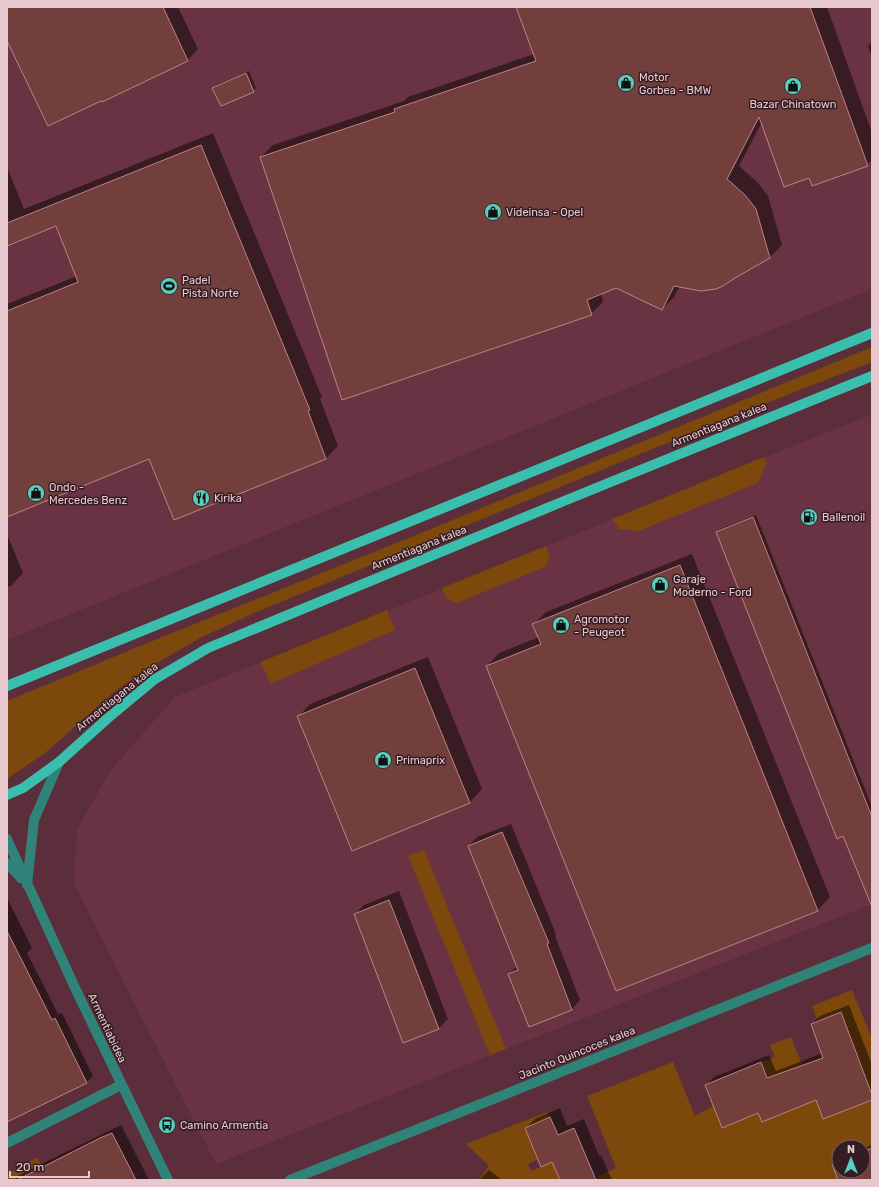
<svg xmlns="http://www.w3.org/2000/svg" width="879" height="1187" font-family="Rubik,sans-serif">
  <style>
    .built { fill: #6a3343 }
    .green { fill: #7c480c; fill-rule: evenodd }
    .shadow { fill: #0007 }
    .building { fill: #723f3d; stroke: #bd8481 }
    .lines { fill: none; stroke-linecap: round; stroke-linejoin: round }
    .minor { stroke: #308378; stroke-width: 10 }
    .major { stroke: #3abfae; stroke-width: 10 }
    .labels { text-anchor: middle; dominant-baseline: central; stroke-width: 3; stroke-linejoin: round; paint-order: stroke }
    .poi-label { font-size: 11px; fill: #e7c8cf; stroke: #331d23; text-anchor: start }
    .street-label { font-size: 11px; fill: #e7c8cf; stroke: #331d23 }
  </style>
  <rect width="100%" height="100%" fill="#5c2d3a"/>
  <path class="built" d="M 7,7 L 872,7 L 872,289 L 7,640 Z
    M 872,414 L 872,904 L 216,1164 L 74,884 L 77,829 L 111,770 L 175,697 Z"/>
  <path class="green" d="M 872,347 L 872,362 L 723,420 L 259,611 L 200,638 L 150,667 L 115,691 L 45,753 L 7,779 L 7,701 L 140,646 L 416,535 Z
    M 764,457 L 767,462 L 758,483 L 638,531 L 619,529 L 612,519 Z
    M 546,546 L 550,557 L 545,567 L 457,603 L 446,598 L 442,588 Z
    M 387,610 L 395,630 L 270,684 L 261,662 Z
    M 424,850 L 506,1049 L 490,1055 L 408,856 Z
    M 852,990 L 872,1038 L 872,1095 L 841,1013 L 818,1021 L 812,1006 Z
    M 791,1037 L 823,1118 L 872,1100 L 872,1180 L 599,1180 L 597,1177 L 616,1168 L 587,1096 L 673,1062 L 695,1116 L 713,1106 L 722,1128 L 758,1113 L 762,1122 L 782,1114 L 761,1062 L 775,1057 L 770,1045 ZM 839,1147 L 863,1147 L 863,1171 L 839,1171 Z
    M 547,1112 L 550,1117 L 525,1128 L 538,1159 L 528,1164 L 531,1171 L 552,1162 L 560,1180 L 481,1180 L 479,1179 L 489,1166 L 466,1144 Z
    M 37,1157 L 43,1167 L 17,1180 L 7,1180 L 8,1174 Z"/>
  <path class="shadow" d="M 7,7 L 178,7 L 198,49 L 188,60 L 102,101 L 7,38 Z
    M 517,7 L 827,7 L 872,133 L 872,160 L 867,165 L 809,177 L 762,122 L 739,166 L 758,183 L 768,196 L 782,245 L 769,258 L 680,286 L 674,297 L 662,309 L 616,287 L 601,293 L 603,302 L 591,314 L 261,157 L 273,145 L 404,101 L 408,97 L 534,54 Z
    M 872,42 L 872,58 L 868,46 Z
    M 249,71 L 256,88 L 253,91 L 214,88 L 216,85 Z
    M 213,133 L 322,397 L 320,399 L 338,446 L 326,458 L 174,519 L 150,457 L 7,515 L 7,304 L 77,276 L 56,225 L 7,244 L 7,167 L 24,209 Z
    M 756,515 L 872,807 L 872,890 L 843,835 L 717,532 L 720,529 Z
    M 7,534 L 23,573 L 11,586 L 7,587 Z
    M 692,554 L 830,897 L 818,910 L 617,990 L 487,666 L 499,653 L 539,637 L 534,624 L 546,612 Z
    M 428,657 L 482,789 L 470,802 L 352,850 L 298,717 L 310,704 Z
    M 511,824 L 556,934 L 555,936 L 580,1000 L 572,1009 L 529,1026 L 509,974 L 518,965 L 469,846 L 477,837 Z
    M 399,891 L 448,1019 L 439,1028 L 355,914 L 364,905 Z
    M 7,898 L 32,948 L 27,953 L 58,1014 L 62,1013 L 93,1076 L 86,1083 L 7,1120 Z
    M 849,1005 L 872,1065 L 872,1099 L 817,1098 L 759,1112 L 706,1085 L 714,1077 L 769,1055 L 776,1071 L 823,1053 L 812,1024 L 820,1016 Z
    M 560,1108 L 567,1126 L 584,1119 L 599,1156 L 601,1155 L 612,1180 L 561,1180 L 553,1161 L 526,1128 L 535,1119 Z
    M 121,1125 L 149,1180 L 14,1180 L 19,1175 Z
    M 872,1145 L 872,1179 L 839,1180 L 833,1164 L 839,1158 L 839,1171 L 863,1171 L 863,1148 Z
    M 489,1170 L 502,1180 L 479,1180 Z"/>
  <path class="building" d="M 7,7 L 163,7 L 188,61 L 102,102 L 101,101 L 48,126 L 7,41 Z
    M 516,7 L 810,7 L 868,166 L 812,186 L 809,178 L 784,187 L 759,117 L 727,179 L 745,195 L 756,209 L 770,258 L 735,278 L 723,286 L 716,289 L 701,291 L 674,286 L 662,310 L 616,288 L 587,300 L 592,315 L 342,400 L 260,157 L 395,112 L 394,109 L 536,61 Z
    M 246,73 L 254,92 L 221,106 L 212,88 Z
    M 201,145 L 310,410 L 308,411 L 326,459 L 174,520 L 149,459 L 7,517 L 7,311 L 78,282 L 56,226 L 7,246 L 7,223 Z
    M 753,517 L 872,817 L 872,907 L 843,836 L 837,839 L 716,532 Z
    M 680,565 L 818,911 L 616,991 L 486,666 L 541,644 L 532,624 Z
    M 415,668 L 470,803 L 352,851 L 297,716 Z
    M 502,832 L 549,943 L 547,944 L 572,1010 L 529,1027 L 508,974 L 518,970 L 468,846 Z
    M 389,900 L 439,1029 L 403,1043 L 354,914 Z
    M 7,931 L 52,1020 L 55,1018 L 87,1083 L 7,1122 Z
    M 841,1012 L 872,1095 L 872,1100 L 823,1119 L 816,1100 L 762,1122 L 758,1113 L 722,1128 L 705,1085 L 761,1062 L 767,1078 L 823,1058 L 811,1024 Z
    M 550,1117 L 558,1135 L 574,1128 L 596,1180 L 560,1180 L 552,1162 L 541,1167 L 525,1128 Z
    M 112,1133 L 136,1180 L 17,1180 L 100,1138 Z
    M 872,1148 L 872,1180 L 838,1180 L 832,1164 L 839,1161 L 839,1171 L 863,1171 L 863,1152 Z"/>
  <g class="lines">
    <path class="minor" d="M 7,839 L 76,990 L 168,1180
      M 7,863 L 21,878
      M 27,885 L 34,820 L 59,762
      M 7,1143 L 121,1085
      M 290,1180 L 872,948"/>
    <path class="major" d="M 7,686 L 872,333
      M 7,795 L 23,788 L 59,762 L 108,718 L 155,679 L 208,648 L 564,501 L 872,376"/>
  </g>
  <defs>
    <g id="shop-disc" transform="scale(0.9)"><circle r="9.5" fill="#59cebe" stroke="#331d23"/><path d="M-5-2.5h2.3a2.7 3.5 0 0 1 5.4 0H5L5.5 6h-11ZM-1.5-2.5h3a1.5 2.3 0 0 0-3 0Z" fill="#111"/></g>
    <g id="stadium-disc" transform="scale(0.9)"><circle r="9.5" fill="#59cebe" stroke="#331d23"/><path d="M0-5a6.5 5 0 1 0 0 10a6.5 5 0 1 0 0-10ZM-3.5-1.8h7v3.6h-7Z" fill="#111"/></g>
    <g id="restaurant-disc" transform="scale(0.9)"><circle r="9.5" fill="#59cebe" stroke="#331d23"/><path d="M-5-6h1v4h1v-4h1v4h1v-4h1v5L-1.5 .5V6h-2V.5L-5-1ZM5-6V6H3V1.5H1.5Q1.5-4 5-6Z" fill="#111"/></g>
    <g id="fuel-disc" transform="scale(0.9)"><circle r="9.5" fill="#59cebe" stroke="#331d23"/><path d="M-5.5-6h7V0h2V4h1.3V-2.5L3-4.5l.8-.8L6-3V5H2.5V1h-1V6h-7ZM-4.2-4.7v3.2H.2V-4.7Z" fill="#111"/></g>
    <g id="bus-disc" transform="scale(0.9)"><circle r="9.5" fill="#59cebe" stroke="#331d23"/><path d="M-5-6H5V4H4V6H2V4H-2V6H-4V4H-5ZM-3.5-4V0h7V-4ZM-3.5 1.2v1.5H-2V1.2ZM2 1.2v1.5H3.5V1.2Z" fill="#111"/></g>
  </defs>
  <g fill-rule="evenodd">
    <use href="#shop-disc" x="626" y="83"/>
    <use href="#shop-disc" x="793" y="86"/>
    <use href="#shop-disc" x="493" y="212"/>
    <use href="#stadium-disc" x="169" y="286"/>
    <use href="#shop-disc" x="36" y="493"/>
    <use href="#restaurant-disc" x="201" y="498"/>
    <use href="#fuel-disc" x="809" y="517"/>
    <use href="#shop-disc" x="660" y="585"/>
    <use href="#shop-disc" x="561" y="625"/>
    <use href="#shop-disc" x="383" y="760"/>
    <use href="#bus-disc" x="167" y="1125"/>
  </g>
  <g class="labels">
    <g class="poi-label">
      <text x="639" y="77">Motor<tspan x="639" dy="13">Gorbea - BMW</tspan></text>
      <text x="793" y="104" text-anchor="middle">Bazar Chinatown</text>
      <text x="506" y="212">Videinsa - Opel</text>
      <text x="182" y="280">Padel<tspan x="182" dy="13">Pista Norte</tspan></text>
      <text x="49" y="487">Ondo -<tspan x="49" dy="13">Mercedes Benz</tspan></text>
      <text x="214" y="498">Kirika</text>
      <text x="822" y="517">Ballenoil</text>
      <text x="673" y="579">Garaje<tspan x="673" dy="13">Moderno - Ford</tspan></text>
      <text x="574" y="619">Agromotor<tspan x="574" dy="13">- Peugeot</tspan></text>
      <text x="396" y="760">Primaprix</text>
      <text x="180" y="1125">Camino Armentia</text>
    </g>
    <g class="street-label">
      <text transform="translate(719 425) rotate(-22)">Armentiagana kalea</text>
      <text transform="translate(419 548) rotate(-22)">Armentiagana kalea</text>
      <text transform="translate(117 697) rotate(-39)">Armentiagana kalea</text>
      <text transform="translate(107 1028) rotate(65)">Armentiabidea</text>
      <text transform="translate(577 1053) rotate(-22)">Jacinto Quincoces kalea</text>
    </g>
  </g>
  <rect width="879" height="1187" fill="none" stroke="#e7c8cf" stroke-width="16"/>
  <g transform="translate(851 1159)"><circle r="19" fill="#331d23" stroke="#7b6168"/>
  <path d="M0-3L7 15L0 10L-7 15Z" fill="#59cebe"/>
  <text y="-6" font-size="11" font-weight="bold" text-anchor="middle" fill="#e7c8cf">N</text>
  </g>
  <path d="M10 1171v6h79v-6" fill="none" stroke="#e7c8cf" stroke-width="2"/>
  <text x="16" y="1171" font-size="12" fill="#e7c8cf" stroke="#331d23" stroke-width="3" paint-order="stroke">20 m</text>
</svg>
